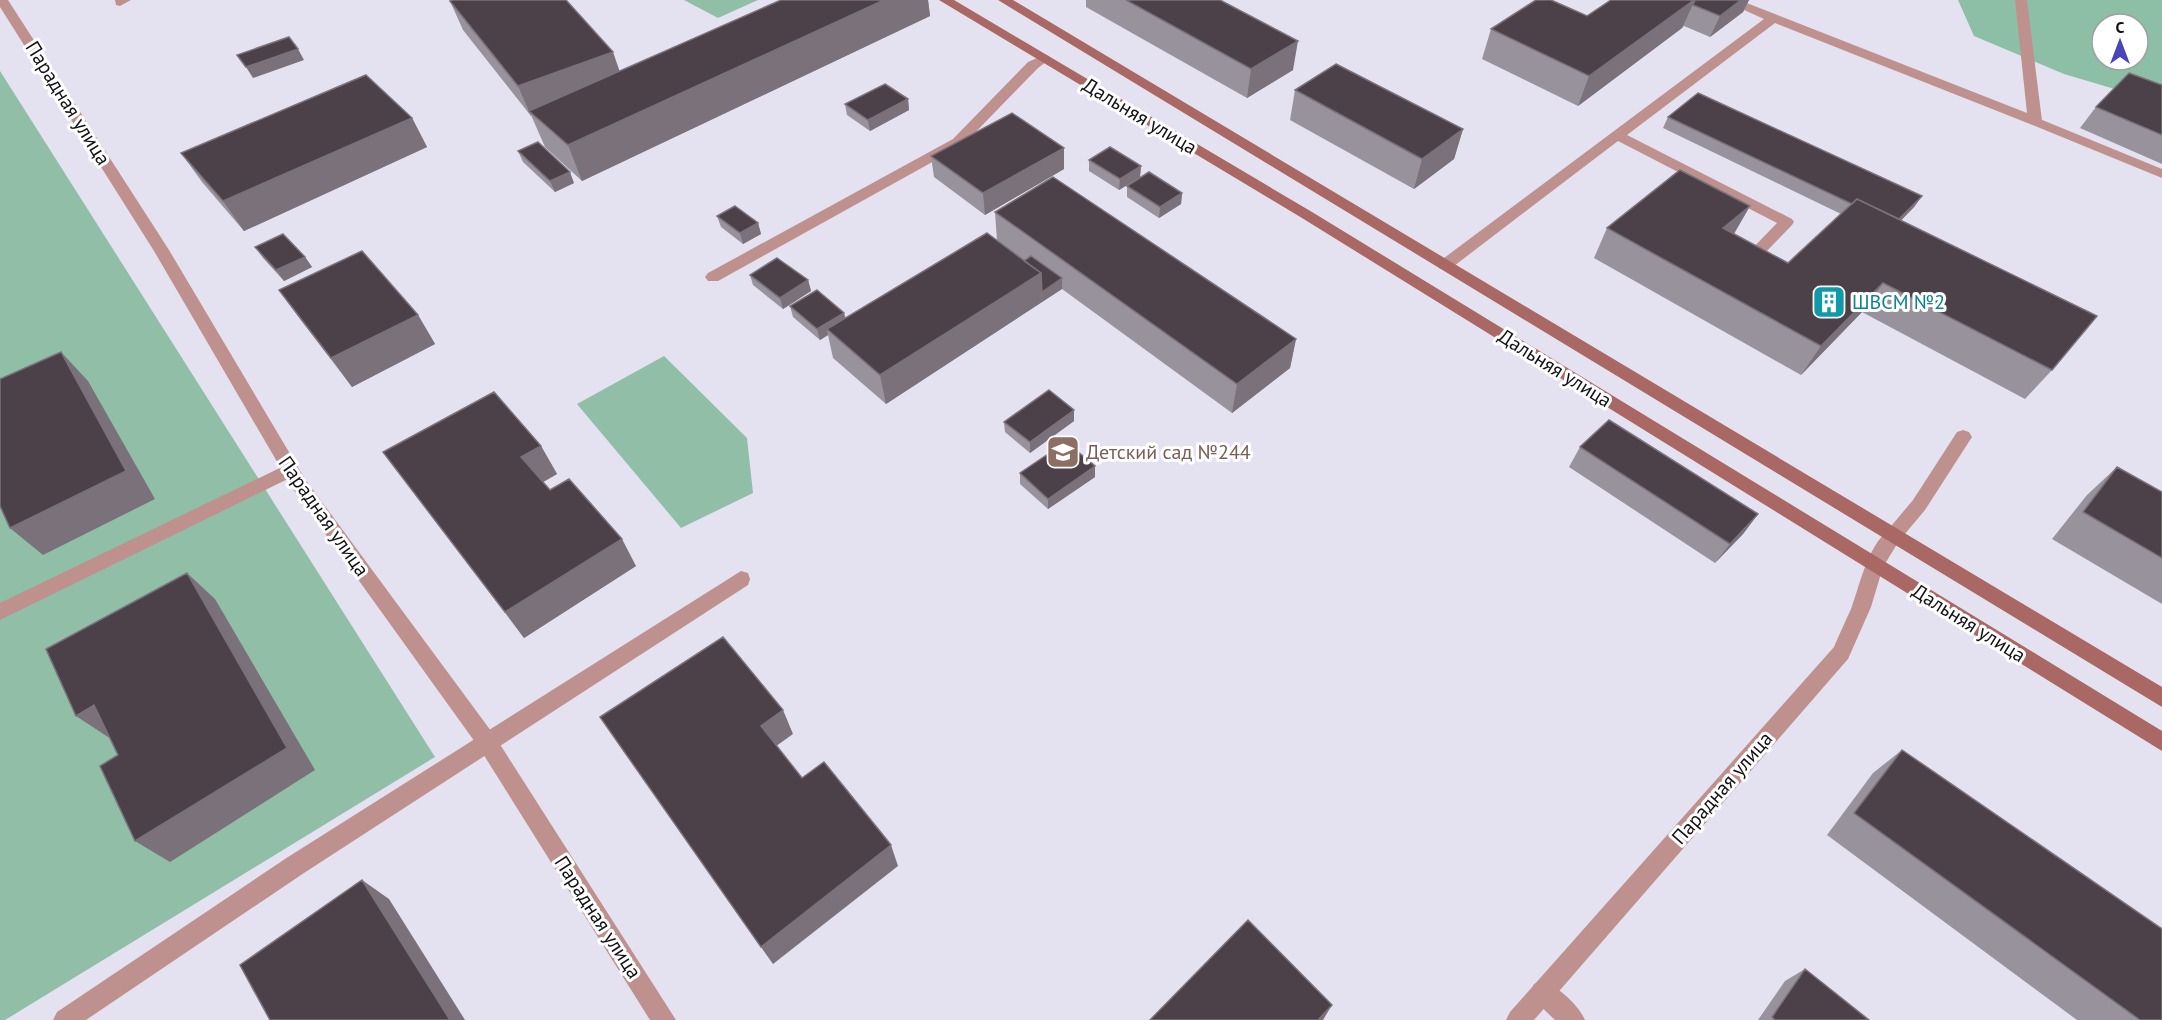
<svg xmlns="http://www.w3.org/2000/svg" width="2162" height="1020" font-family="'PT Sans',sans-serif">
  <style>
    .green { fill: #90bea7 }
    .forest { fill: #8cbfa5; fill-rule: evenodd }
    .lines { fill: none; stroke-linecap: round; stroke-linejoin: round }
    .lane { fill: #bf918e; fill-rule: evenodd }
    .street { fill: #bf918e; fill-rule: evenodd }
    .secondary { fill: #a96864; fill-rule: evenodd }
    .wall { fill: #98929c }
    .shaded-wall { fill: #7a717a }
    .building { fill: #4c4148; stroke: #7a717a; stroke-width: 1.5 }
    .labels { text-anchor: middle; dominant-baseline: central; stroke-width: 6; stroke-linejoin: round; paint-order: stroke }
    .street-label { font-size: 20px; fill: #121216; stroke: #fff }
    .culture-label { font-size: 20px; fill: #0d838f; stroke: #fff; text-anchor: start }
    .education-label { font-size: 20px; fill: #785e54; stroke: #fff; text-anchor: start }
  </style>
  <rect width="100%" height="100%" fill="#e4e2f0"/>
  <path class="green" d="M 684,0 L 758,0 L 718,18 Z
    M 0,71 L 435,757 L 5,1020 L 0,1020 Z
    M 664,356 L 747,438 L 753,493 L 681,528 L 577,404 Z"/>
  <path class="forest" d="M 1958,0 L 2162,0 L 2162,103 L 2064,74 L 1974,36 ZM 2102,24 L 2138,24 L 2138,60 L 2102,60 Z"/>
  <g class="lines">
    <path class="lane" d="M 115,0 L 131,0 L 120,6 L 116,5 Z
      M 1722,0 L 1739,0 L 2027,113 L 2015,0 L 2027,0 L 2042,121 L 2040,124 L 2030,124 L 1775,23 L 1627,135 L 1792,219 L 1794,222 L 1792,225 L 1761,257 L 1756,258 L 1748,253 L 1777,223 L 1618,141 L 1450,269 L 1440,269 L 1437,265 L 1440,261 L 1764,19 Z
      M 1044,55 L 1049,56 L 1050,59 L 1038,68 L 963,145 L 718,281 L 708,281 L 705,277 L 708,273 L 953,139 L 1028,62 Z
      M 1963,430 L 1969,432 L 1972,437 L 1925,510 L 1899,541 L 1893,543 L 1887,541 L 1884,536 L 1887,531 L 1913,500 L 1957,432 Z
      M 290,463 L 296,465 L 299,470 L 296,475 L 0,620 L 0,603 Z
      M 741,571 L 748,573 L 750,579 L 748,585 L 304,873 L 86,1020 L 53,1020 L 57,1012 L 288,857 Z
      M 1542,980 C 1558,987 1578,1004 1585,1020 L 1555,1020 L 1534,1000 L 1530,992 L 1534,984 Z"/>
    <path class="street" d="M 0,0 L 8,0 L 169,250 L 305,479 L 494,735 L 676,1020 L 650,1020 L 480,749 L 293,489 L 154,251 L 0,7 Z
      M 2035,117 L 2162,169 L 2162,178 L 2030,124 L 2028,121 L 2030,118 Z
      M 1893,529 L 1899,531 L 1902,536 L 1883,567 L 1871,607 L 1848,659 L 1534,1020 L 1506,1020 L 1510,1012 L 1834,647 C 1839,635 1845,622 1851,609 C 1859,588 1870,536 1893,529 Z"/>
    <path class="secondary" d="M 939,0 L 954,0 L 1312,212 L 2162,731 L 2162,751 L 1302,218 Z
      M 998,0 L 1013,0 L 2162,687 L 2162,707 Z"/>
  </g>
  <path class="wall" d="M 781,0 L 928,0 L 930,16 L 582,181 L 545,147 L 531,115 L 531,116 L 463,30 L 450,1 L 620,71 Z
    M 1086,0 L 1220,0 L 1293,70 L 1247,98 L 1086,7 Z
    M 1611,0 L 1749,0 L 1743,12 L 1710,37 L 1684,26 L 1682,28 L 1578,106 L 1482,59 L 1491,29 L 1587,16 Z
    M 2162,85 L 2162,164 L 2080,128 L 2096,107 Z
    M 1295,90 L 1463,129 L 1454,159 L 1414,189 L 1290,120 Z
    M 908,99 L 909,110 L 870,131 L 847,115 L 845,104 Z
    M 1668,117 L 1922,196 L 1914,207 L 1901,220 L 2052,370 L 2025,399 L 1862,312 L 1801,375 L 1594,258 L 1607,228 L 1750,206 L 1734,234 L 1788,263 L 1841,214 L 1663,128 Z
    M 412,118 L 427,147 L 244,231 L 202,182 L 181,153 Z
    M 1064,148 L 1064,169 L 985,215 L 934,177 L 931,156 Z
    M 518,151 L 574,183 L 555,192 L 523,162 Z
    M 1089,160 L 1141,166 L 1140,177 L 1119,190 L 1089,171 Z
    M 1127,186 L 1182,193 L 1181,204 L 1159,218 L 1127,197 Z
    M 995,212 L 1296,339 L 1290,368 L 1232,413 L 1062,289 L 886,404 L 833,358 L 828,335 L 820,340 L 793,317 L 790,306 L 845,318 L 997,241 Z
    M 717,216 L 758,223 L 761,234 L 743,244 L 721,227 Z
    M 255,247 L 305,257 L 312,267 L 284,281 L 263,258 Z
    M 750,275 L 808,280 L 811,291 L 783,309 L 753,285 Z
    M 279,290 L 418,315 L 435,344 L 352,387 L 300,319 Z
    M 1074,410 L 1074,421 L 1030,453 L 1005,432 L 1004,422 Z
    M 541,446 L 557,474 L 543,482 L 550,490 L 636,566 L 524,638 L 383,452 Z
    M 1580,447 L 1758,514 L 1743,534 L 1715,563 L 1569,467 Z
    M 1095,466 L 1095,477 L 1048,509 L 1020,484 L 1020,473 Z
    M 2117,467 L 2162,492 L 2162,604 L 2052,539 L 2087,495 Z
    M 1902,750 L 2162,1020 L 2077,1020 L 1827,835 L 1873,773 Z
    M 1805,969 L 1869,1020 L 1758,1020 L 1785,981 Z"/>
  <path class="shaded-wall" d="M 884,0 L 928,0 L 930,16 L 582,181 L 568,145 Z
    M 1694,0 L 1695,0 L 1682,28 L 1578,106 L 1589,76 Z
    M 1741,0 L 1749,0 L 1743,12 L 1710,37 L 1720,16 Z
    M 1298,41 L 1293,70 L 1247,98 L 1251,69 Z
    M 298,49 L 304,60 L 253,78 L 246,67 Z
    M 613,52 L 623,81 L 529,111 L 531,115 L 531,116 L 518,86 Z
    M 908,99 L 909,110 L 870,131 L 868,120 Z
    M 412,118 L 427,147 L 244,231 L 223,201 Z
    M 1463,129 L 1454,159 L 1414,189 L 1422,159 Z
    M 1064,148 L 1064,169 L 985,215 L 983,193 Z
    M 1141,166 L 1140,177 L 1119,190 L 1120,179 Z
    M 570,172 L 574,183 L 555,192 L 550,181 Z
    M 1182,193 L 1181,204 L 1159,218 L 1160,207 Z
    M 1922,196 L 1914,207 L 1887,235 L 1894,225 Z
    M 1750,206 L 1733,235 L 1723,228 Z
    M 758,223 L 761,234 L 743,244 L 740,233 Z
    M 305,257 L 312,267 L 284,281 L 276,270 Z
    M 1041,273 L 1042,302 L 886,404 L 880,375 Z
    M 1062,278 L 1062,289 L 1042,302 L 1042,292 Z
    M 808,280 L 811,291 L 783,309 L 780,298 Z
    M 1883,283 L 1862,312 L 1801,375 L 1821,346 Z
    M 844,313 L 847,323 L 827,329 L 828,335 L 820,340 L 817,329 Z
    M 418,315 L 435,344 L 352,387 L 331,358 Z
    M 1296,339 L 1290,368 L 1232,413 L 1237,384 Z
    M 61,352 L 88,381 L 155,499 L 43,555 L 10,528 Z
    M 1074,410 L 1074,421 L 1030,453 L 1030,442 Z
    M 541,446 L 557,474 L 538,485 L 521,457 Z
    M 1095,466 L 1095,477 L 1048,509 L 1048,499 Z
    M 1758,514 L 1743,534 L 1715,563 L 1730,544 Z
    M 622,539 L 636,566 L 524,638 L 505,612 Z
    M 187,573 L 215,599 L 315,770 L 170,862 L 135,841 Z
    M 94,705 L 111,739 L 76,716 Z
    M 783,710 L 793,734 L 772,749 L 761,726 Z
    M 891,845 L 898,866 L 773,964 L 761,947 Z
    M 362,880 L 389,899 L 465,1020 L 450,1020 Z
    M 1332,1005 L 1323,1020 L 1318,1020 Z"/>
  <path class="building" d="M 453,0 L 566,0 L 613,52 L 518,86 L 450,1 Z
    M 781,0 L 884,0 L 568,145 L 529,111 Z
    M 1126,0 L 1220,0 L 1298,41 L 1251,69 Z
    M 1536,0 L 1551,0 L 1587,16 L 1611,0 L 1694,0 L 1589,76 L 1491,29 Z
    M 1695,0 L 1741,0 L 1720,16 L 1693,5 Z
    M 289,37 L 298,49 L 246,67 L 237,55 Z
    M 1336,64 L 1463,129 L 1422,159 L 1295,90 Z
    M 2129,73 L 2162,85 L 2162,135 L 2096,107 Z
    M 366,75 L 412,118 L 223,201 L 181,153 Z
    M 885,84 L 908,99 L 868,120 L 845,104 Z
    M 1698,93 L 1922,196 L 1899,219 L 1857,199 L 1852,204 L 1668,117 Z
    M 1012,113 L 1064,148 L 983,193 L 931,156 Z
    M 538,142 L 570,172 L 550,181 L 518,151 Z
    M 1110,147 L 1141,166 L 1120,179 L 1089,160 Z
    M 1680,170 L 1750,206 L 1723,228 L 1788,263 L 1857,199 L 2097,316 L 2052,370 L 1883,283 L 1821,346 L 1607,228 Z
    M 1149,172 L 1182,193 L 1160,207 L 1127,186 Z
    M 1053,177 L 1296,339 L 1237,384 L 995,212 Z
    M 735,206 L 758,223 L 740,233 L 717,216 Z
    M 987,233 L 1041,273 L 880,375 L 827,329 Z
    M 283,234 L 305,257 L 276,270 L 255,247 Z
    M 362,251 L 418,315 L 331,358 L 279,290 Z
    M 1031,256 L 1062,278 L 1042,292 L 1041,273 L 1024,261 Z
    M 777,258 L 808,280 L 780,298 L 750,275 Z
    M 817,290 L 844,313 L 817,329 L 790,306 Z
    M 61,352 L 126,471 L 10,528 L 0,506 L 0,379 Z
    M 1049,390 L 1074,410 L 1030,442 L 1004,422 Z
    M 494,392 L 541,446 L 521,457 L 550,490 L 569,479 L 622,539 L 505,612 L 383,452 Z
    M 1609,420 L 1758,514 L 1730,544 L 1580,447 Z
    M 1066,442 L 1095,466 L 1048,499 L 1020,473 Z
    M 2117,467 L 2162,492 L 2162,558 L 2083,512 Z
    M 187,573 L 287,748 L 135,841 L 100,766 L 118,755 L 94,705 L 76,716 L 46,649 Z
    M 723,637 L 783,710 L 761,726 L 802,778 L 824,762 L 891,845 L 761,947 L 600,717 Z
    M 1902,750 L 2162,929 L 2162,1020 L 2140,1020 L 1854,813 Z
    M 362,880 L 450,1020 L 270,1020 L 240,965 Z
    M 1248,920 L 1332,1005 L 1318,1020 L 1150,1020 Z
    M 1805,969 L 1869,1020 L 1775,1020 L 1772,1017 Z"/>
  <defs>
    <g id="building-square" transform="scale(1.725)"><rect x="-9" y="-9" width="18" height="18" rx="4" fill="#0f9aa8" stroke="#fff"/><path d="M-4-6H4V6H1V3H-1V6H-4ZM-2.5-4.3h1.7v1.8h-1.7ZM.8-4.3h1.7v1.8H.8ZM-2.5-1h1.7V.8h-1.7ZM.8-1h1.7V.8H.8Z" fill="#fff"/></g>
    <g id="school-square" transform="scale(1.725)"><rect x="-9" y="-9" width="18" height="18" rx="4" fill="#8d6e63" stroke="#fff"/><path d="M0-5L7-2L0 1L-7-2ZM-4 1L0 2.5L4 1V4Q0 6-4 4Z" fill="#fff"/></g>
  </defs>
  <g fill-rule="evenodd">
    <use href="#building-square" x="1829" y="302"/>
    <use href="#school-square" x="1063" y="452"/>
  </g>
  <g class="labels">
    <g class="street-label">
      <text transform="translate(68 103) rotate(58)">Парадная улица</text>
      <text transform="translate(1140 116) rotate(31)">Дальняя улица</text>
      <text transform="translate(1555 368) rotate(32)">Дальняя улица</text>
      <text transform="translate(324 516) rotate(55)">Парадная улица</text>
      <text transform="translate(1969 623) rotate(32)">Дальняя улица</text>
      <text transform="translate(1722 788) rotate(-49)">Парадная улица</text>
      <text transform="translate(598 917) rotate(57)">Парадная улица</text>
    </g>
    <g class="culture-label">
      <text x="1852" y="302">ШВСМ №2</text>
    </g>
    <g class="education-label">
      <text x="1086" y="452">Детский сад №244</text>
    </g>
  </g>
  <g transform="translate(2120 42)"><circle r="28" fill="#ffffff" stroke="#a0a0a2" stroke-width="1.5"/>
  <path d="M0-4.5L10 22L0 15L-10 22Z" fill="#4844ba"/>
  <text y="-9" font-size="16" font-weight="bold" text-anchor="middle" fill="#121216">С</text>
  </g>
</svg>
